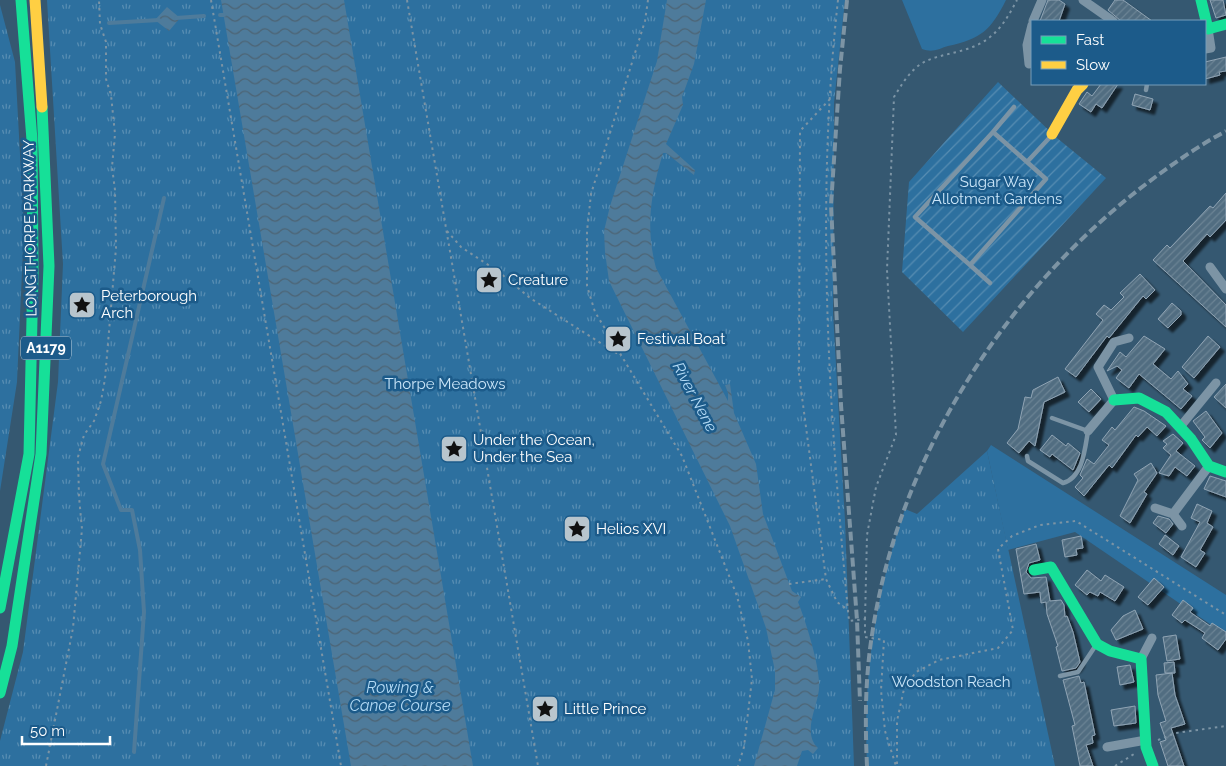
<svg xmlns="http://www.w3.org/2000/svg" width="1226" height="766" font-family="Raleway,sans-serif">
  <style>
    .grass { fill: #2d709f }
    .park { fill: url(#park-tufts) }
    .garden { fill: url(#garden-furrows) }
    .water { fill: url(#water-waves) }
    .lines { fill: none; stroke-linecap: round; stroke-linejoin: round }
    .stream { stroke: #4e7b9b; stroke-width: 4 }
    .building { fill: url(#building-hatch); stroke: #90a4b4; filter: url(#shadow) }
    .path { stroke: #7c94a5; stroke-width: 2; stroke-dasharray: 2.5 4; stroke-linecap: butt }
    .lane { stroke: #7c94a5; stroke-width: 4.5 }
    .street { stroke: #7c94a5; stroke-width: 9 }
    .fast { stroke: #16e098; stroke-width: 11 }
    .slow { stroke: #ffcf43; stroke-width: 11 }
    .rail { stroke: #7d94a4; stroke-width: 4; stroke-dasharray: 9 4; stroke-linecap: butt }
    .labels { text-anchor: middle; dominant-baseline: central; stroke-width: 5; stroke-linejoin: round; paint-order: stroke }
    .shield { fill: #1c5b8a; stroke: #bbcedc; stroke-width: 1 }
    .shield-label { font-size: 14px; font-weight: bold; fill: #fff }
    .park-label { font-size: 15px; fill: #cbe6f9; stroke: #1c5b8a }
    .street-label { font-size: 15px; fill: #fff; stroke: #1c5b8a }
    .poi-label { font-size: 15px; fill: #fff; stroke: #1c5b8a; text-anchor: start }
    .water-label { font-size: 16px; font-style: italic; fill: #b2d9f4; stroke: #1c5b8a }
  </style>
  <defs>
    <pattern id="park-tufts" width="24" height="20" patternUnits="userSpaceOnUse" patternTransform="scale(1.25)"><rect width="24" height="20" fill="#2d709f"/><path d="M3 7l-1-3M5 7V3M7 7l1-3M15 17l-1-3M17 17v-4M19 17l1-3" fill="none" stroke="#578db2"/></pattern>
    <pattern id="garden-furrows" width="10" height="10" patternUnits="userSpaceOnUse" patternTransform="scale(1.25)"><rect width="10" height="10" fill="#2d709f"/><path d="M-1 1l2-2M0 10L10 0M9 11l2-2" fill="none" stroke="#578db2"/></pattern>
    <pattern id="water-waves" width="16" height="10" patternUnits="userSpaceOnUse" patternTransform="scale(1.25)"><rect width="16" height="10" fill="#4e7b9b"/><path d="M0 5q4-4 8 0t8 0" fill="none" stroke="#4d6474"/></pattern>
    <pattern id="building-hatch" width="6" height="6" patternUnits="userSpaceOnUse" patternTransform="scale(1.25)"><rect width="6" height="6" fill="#516d81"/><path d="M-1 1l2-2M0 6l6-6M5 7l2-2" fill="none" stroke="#6b8394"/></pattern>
    <filter id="shadow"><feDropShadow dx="4.5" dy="4.5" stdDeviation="1" flood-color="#0009"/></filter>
  </defs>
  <rect width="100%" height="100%" fill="#355871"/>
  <path class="grass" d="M 902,0 L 1006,0 C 991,30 981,39 948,46 C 938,49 933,53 922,49 Z
    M 991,445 L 1226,595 L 1226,635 L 1075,532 L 1008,550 L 987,451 Z"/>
  <path class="park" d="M 47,0 L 845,0 L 834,103 L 833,313 L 845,521 L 854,766 L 0,766 L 0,741 L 23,652 L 58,382 L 63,264 Z
    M 0,5 L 15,62 L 24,228 L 17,382 L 0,491 Z
    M 987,451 L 1055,766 L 867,766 C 863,674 875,596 905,509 L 917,514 Z"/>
  <path class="garden" d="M 998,82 L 1057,138 L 1106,178 L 963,332 L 902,272 L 909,182 Z"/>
  <path class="water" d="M 221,0 L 344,0 L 473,766 L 351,766 Z
    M 667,0 L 706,0 L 694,64 L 682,97 L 683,105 L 666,144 L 695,170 L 694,175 L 666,153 L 663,153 C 651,193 645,227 656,268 L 728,401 L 728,393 L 725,385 L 730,384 L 734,413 L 756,464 L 763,514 L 792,591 L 801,597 L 798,602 C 806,622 821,669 819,689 C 817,709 802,732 818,748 L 813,754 L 808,750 L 802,751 L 797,766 L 754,766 L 775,690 L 775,671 L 766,628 L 730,526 L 609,281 L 605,252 L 604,231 L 610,206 L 657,61 Z
    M 167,7 L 180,18 L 169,31 L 155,20 Z"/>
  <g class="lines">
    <path class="stream" d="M 220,15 L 224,15
      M 176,18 L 204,16
      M 109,23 L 159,20
      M 134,752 L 144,612 L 140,550 L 132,510 L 121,510 L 103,464 L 164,198"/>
  </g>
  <path class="building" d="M 1048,0 L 1059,0 L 1065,4 L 1059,21 L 1040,21 Z
    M 1115,0 L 1123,0 L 1152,21 L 1121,21 L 1108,10 Z
    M 1210,0 L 1223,0 L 1226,15 L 1216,18 Z
    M 1226,57 L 1226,71 L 1219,72 L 1220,75 L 1205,79 L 1205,62 Z
    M 1101,84 L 1118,84 L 1102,108 L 1096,104 L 1091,112 L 1079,104 L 1087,92 L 1092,96 Z
    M 1135,94 L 1153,99 L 1150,110 L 1132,105 Z
    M 1226,193 L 1226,220 L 1210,237 L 1207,234 L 1183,261 L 1226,305 L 1226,327 L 1153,260 L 1167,245 L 1170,248 L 1210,206 L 1213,208 Z
    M 1140,274 L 1155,290 L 1146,299 L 1143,296 L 1109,338 L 1107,336 L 1076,377 L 1065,369 L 1103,320 L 1096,314 L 1104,305 L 1111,310 L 1124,297 L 1120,293 Z
    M 1172,303 L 1181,311 L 1181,315 L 1168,328 L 1158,319 Z
    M 1144,336 L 1165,349 L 1153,364 L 1171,379 L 1178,371 L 1188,384 L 1183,389 L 1192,396 L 1181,409 L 1139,374 L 1129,388 L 1116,378 L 1122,370 L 1117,366 L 1107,371 L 1120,352 L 1126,357 Z
    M 1208,336 L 1220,347 L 1194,378 L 1182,367 Z
    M 1058,377 L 1065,392 L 1044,402 L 1035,446 L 1029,441 L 1019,453 L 1007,443 L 1018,429 L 1025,397 L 1031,398 L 1033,390 Z
    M 1226,384 L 1226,408 L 1214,397 Z
    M 1091,389 L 1101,399 L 1089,412 L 1078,402 Z
    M 1134,407 L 1144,411 L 1166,426 L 1157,436 L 1147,427 L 1138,437 L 1136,435 L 1112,468 L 1109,465 L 1084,496 L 1075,487 L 1083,478 L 1080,475 L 1087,459 L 1094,464 L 1109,445 L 1102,440 L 1112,427 L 1115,430 Z
    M 1206,411 L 1222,433 L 1210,448 L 1202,440 L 1205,437 L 1193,421 Z
    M 1173,434 L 1183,443 L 1176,451 L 1195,466 L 1187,476 L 1175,467 L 1169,476 L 1159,473 L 1171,455 L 1163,448 L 1167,444 L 1163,441 Z
    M 1052,435 L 1066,446 L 1068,443 L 1080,453 L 1073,470 L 1052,454 L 1050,457 L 1040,450 Z
    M 1151,463 L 1157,473 L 1144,492 L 1147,494 L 1130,523 L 1120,516 L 1138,480 L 1134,474 Z
    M 1210,476 L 1226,481 L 1226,497 L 1204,489 Z
    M 1197,504 L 1212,511 L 1207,523 L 1213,527 L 1200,550 L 1205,553 L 1196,567 L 1181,557 L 1200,522 L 1191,518 Z
    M 1158,516 L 1169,519 L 1173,524 L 1166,533 L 1153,523 Z
    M 1165,535 L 1179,546 L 1173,555 L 1159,544 Z
    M 1081,536 L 1083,548 L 1076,549 L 1077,555 L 1065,557 L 1062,540 Z
    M 1036,544 L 1040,560 L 1029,563 L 1026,572 L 1031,578 L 1046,577 L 1050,601 L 1061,600 L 1064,605 L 1065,617 L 1067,616 L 1073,632 L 1080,662 L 1076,668 L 1062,671 L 1056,647 L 1058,646 L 1047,614 L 1046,602 L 1041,603 L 1040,592 L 1024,594 L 1016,549 Z
    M 1087,570 L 1101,581 L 1105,575 L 1124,587 L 1115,601 L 1100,592 L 1098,596 L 1090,592 L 1087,595 L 1075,585 Z
    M 1154,578 L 1164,587 L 1148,605 L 1138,597 Z
    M 1183,600 L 1193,608 L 1190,612 L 1210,626 L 1212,623 L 1226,632 L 1226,639 L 1218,650 L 1202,638 L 1205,633 L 1185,620 L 1182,623 L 1172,615 Z
    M 1135,610 L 1143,629 L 1116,640 L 1111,630 L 1123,616 Z
    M 1176,635 L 1180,659 L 1167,661 L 1163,637 Z
    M 1174,662 L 1175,673 L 1165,673 L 1164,663 Z
    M 1130,665 L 1134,682 L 1120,685 L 1117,667 Z
    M 1172,673 L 1175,695 L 1185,724 L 1171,728 L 1184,766 L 1168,766 L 1160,742 L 1166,740 L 1160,723 L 1166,721 L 1158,695 L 1156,675 Z
    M 1079,676 L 1081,683 L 1084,682 L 1095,735 L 1092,736 L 1093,743 L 1086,745 L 1093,766 L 1080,766 L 1072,726 L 1075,725 L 1063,680 Z
    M 1135,706 L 1136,723 L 1114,726 L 1111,710 Z"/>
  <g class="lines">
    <path class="path" d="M 211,0 L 341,766
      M 407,0 L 538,766
      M 648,0 L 645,21 L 591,194 L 587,231 L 587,286 L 595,312 L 682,456 L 737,596 L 748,641 L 752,679 L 744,747 L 738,766
      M 838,0 C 815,206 829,415 849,621 L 865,619 L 865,637 L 884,640 L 881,690 L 885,731 L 896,766
      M 830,99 L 800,131 L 799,374 L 826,579 L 837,602 L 848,610
      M 447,231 L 461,247 L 499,272 L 530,298 L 621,356
      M 789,584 L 826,579
      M 865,619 L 867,535 L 876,487 L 896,435 L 887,270 L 894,97 C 902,84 910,70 924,62 C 942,53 967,53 986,40 C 1001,30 1009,15 1017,0
      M 1158,740 L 1176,733 L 1226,726
      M 897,764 L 897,721 L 904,689 L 916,672 L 939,660 L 998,648 L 1013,630 L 998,549 L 1012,536 L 1040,525 L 1076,521 L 1226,615
      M 46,766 L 73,628 L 82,529 L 79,497 L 78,457 L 84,435 L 94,421 L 101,401 L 105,379 L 116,248 L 115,190 L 112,167 L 115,134 L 111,95 L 106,79 L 106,42 L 100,24 L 99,0
      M 1115,766 L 1134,754"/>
    <path class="lane" d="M 1146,90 L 1147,84
      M 993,132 L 1014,107
      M 970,265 L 915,217 L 993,132 L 1027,162
      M 990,283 L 970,265 L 1046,179 L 1027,162 L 1052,135
      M 1027,456 L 1028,461 L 1063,483 C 1083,478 1085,448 1088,431 L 1052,418
      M 1060,676 L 1078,672 L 1096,645"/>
    <path class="street" d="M 1083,0 L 1113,21
      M 1033,21 L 1042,0
      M 1205,49 L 1211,48 L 1208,29
      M 1029,64 L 1027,45 L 1032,25
      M 1210,267 L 1226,289
      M 1180,427 L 1216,383
      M 1088,431 L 1114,400 L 1098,367 L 1114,342 L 1129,338
      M 1155,508 L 1173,514 L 1209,466
      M 1173,514 L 1182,526
      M 1141,659 L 1152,638
      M 1107,747 L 1146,740"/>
    <path class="fast" d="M 1201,0 L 1208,29 L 1226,24
      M 1114,400 L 1139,398 L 1166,412 L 1191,439 L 1209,466 L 1226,472
      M 1034,570 L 1051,567 L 1097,644 L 1110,651 L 1141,659 L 1146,747 L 1153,766
      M 0,608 L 29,454 L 33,273 L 32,140 L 21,0
      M 0,693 L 12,646 L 41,454 L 49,266 L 42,107"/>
    <path class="slow" d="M 35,0 L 42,107
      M 1052,134 L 1077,90 L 1083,84"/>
    <path class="rail" d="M 847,0 L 840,69 L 831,205 L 841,405 L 857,620 L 860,701
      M 867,766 C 865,722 865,679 872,635 C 898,458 1004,292 1146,184 C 1171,165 1198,146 1226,131"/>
  </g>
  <defs>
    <g id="sight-square" transform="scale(1.4375)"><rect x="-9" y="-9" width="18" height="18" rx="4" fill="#b8c5cd" stroke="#1c5b8a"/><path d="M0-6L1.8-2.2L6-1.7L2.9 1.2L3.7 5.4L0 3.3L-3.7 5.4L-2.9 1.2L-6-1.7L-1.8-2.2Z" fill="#111"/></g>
  </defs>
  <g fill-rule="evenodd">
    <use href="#sight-square" x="489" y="280"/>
    <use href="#sight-square" x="82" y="305"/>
    <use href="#sight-square" x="618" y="339"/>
    <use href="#sight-square" x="454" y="449"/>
    <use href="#sight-square" x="577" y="529"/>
    <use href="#sight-square" x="545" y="709"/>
  </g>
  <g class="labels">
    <rect class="shield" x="21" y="336.5" width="50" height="23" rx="4"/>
    <g class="shield-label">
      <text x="46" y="348">A1179</text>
    </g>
    <g class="park-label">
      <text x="997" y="182">Sugar Way<tspan x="997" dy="17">Allotment Gardens</tspan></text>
      <text x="445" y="384">Thorpe Meadows</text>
      <text x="951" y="682">Woodston Reach</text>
    </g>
    <g class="street-label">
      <text transform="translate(30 228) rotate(-91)">LONGTHORPE PARKWAY</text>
    </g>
    <g class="poi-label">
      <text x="508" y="280">Creature</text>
      <text x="101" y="296">Peterborough<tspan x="101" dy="17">Arch</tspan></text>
      <text x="637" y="339">Festival Boat</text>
      <text x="473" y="440">Under the Ocean,<tspan x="473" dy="17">Under the Sea</tspan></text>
      <text x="596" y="529">Helios XVI</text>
      <text x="564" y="709">Little Prince</text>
    </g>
    <g class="water-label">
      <text transform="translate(695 397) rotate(62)">River Nene</text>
      <text x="400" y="687">Rowing &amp;<tspan x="400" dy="18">Canoe Course</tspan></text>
    </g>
  </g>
  <rect x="1031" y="20" width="175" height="65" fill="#1c5b8a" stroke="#779db9"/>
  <rect x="1041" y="36" width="25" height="8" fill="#16e098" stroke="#779db9"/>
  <text x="1076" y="45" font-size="15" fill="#ffffff">Fast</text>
  <rect x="1041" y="61" width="25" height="8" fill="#ffcf43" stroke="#779db9"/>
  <text x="1076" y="70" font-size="15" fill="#ffffff">Slow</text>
  <path d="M22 736v8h88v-8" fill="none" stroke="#ffffff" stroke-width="2.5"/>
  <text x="30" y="736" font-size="15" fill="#ffffff" stroke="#1c5b8a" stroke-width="4" paint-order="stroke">50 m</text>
</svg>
